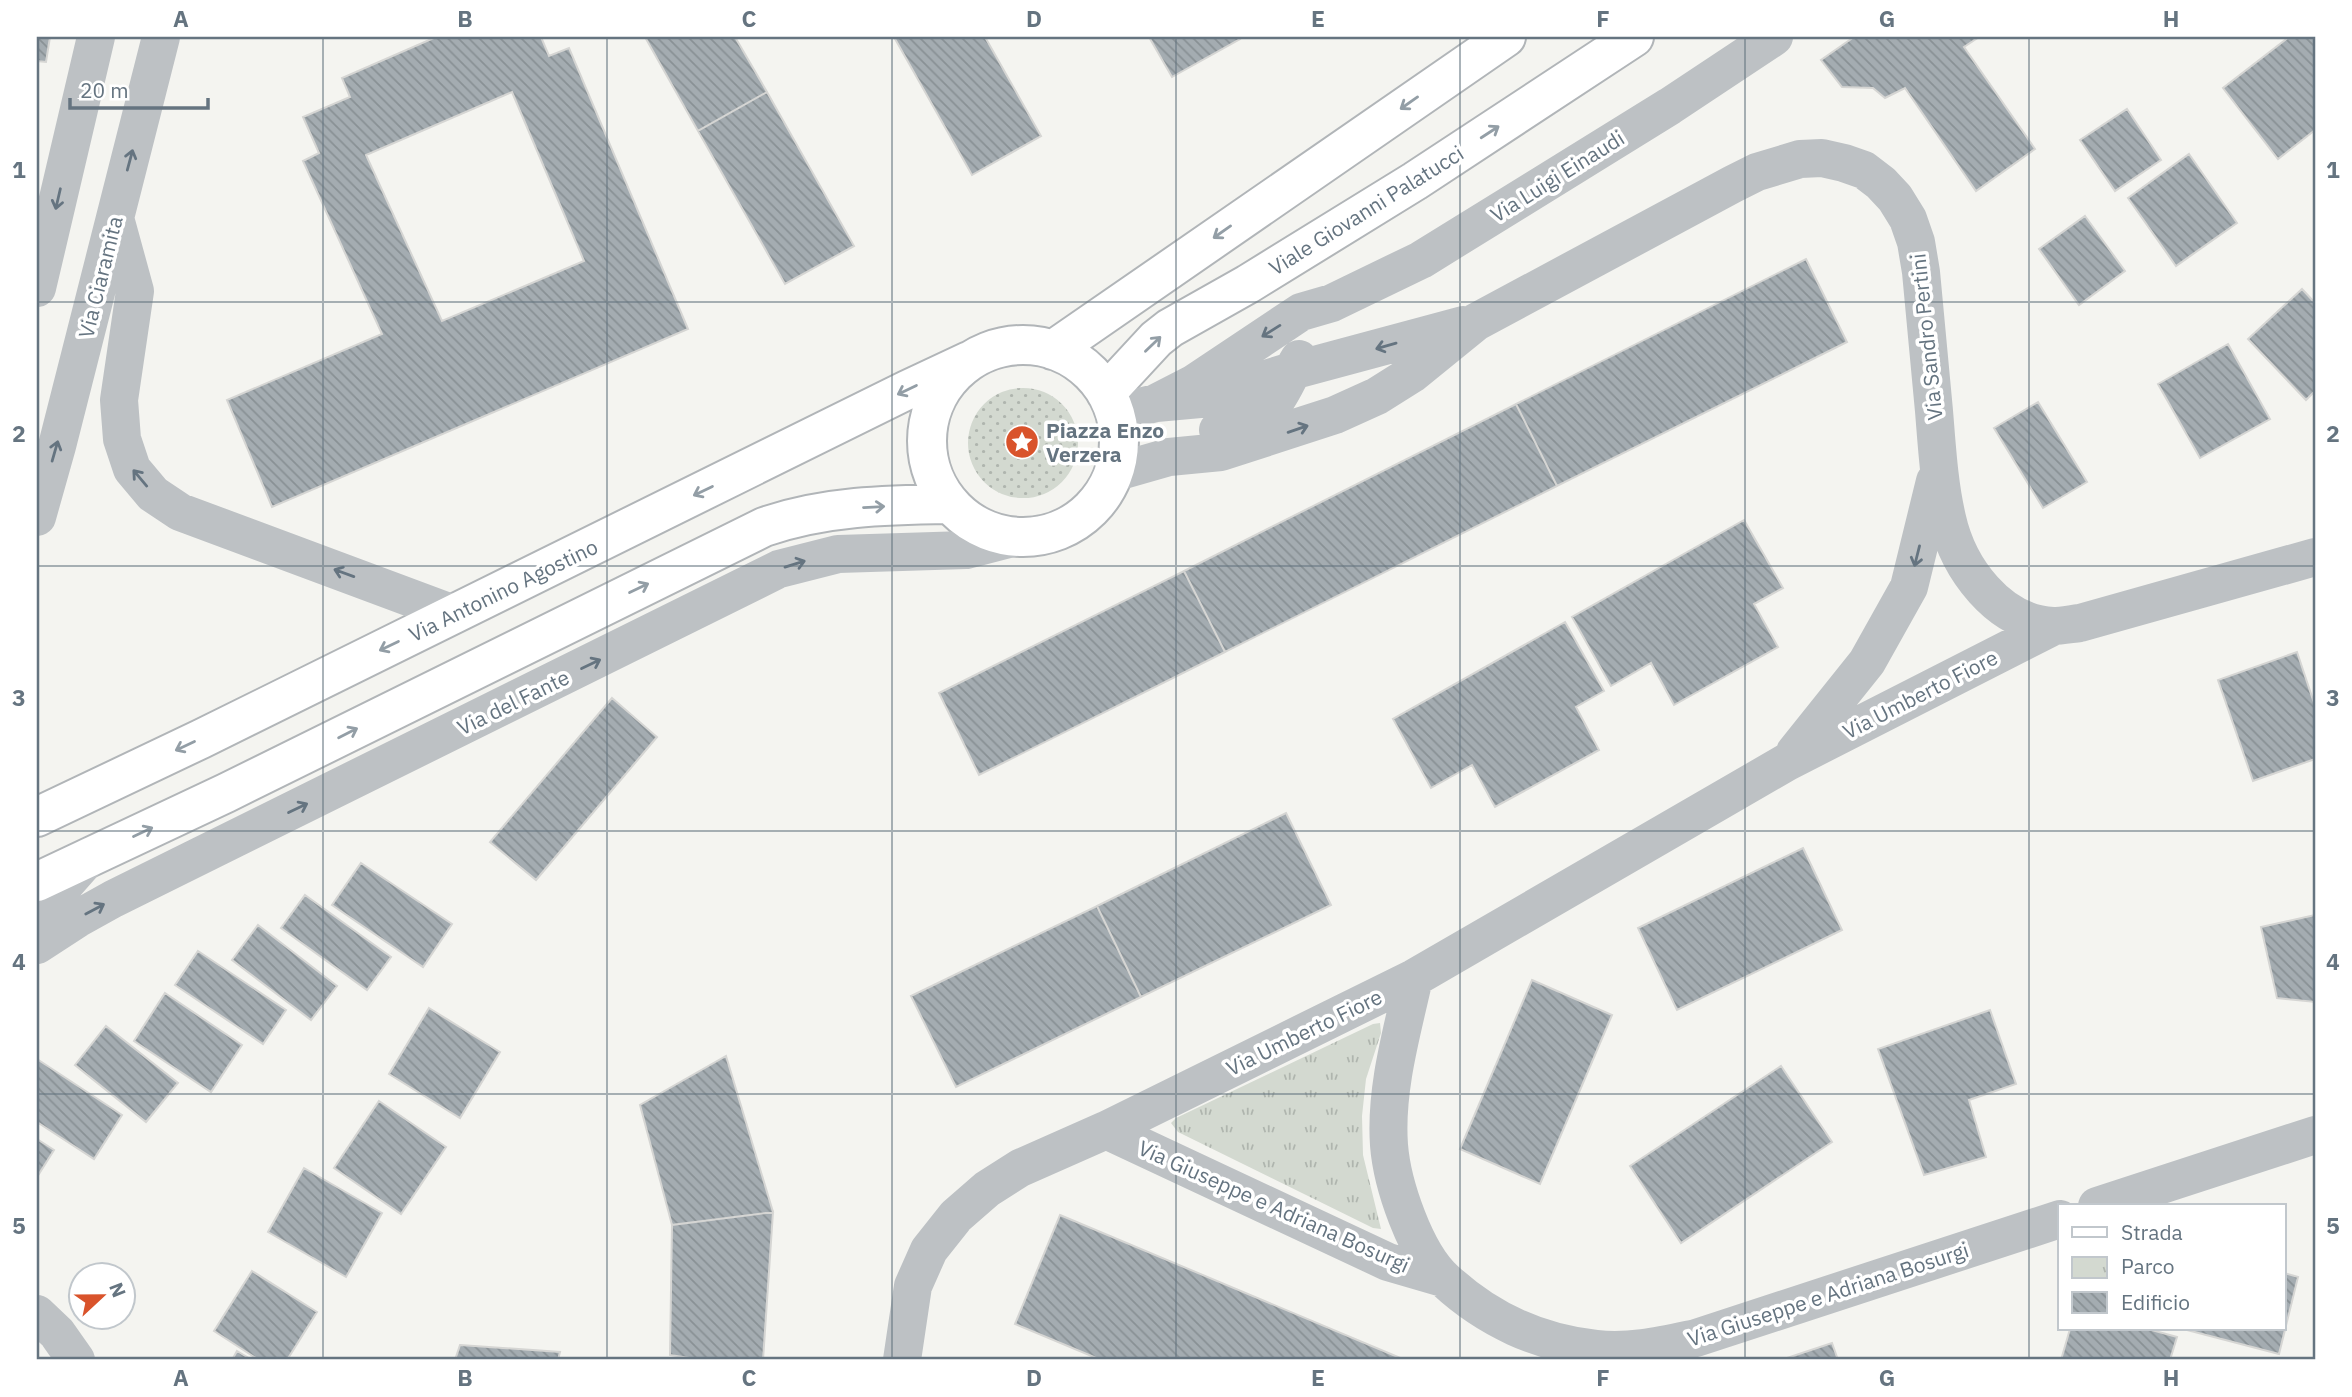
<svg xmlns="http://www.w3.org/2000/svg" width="2352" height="1397" font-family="'IBM Plex Sans',sans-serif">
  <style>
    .grass { fill: url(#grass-dots) }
    .park { fill: url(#park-tufts) }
    .building { fill: url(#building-back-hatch); stroke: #d5d5d3; stroke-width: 2; fill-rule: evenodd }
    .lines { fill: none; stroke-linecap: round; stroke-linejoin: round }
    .major-casing { stroke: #b1b5b8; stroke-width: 42 }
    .minor { stroke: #bdc1c4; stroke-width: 38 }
    .major { stroke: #fff; stroke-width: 38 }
    .oneway { stroke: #939ea6 }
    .oneway2 { stroke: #657480 }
    .grid { fill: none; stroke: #657480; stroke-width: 2; stroke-opacity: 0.55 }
    .labels { text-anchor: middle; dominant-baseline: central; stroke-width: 7; stroke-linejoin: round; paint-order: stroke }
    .street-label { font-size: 21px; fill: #657480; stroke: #fff }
    .poi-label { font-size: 21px; font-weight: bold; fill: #657480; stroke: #fff; text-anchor: start }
    .neatline { fill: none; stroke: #657480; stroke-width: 2.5 }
    .grid-label { font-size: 23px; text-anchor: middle; font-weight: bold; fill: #657480 }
  </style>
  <defs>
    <pattern id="grass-dots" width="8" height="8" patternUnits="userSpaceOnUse" patternTransform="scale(1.75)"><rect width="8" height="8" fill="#d3d9d0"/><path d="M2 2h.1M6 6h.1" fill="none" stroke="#afb5ae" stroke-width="1.8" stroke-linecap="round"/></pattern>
    <pattern id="park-tufts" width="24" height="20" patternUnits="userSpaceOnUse" patternTransform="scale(1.75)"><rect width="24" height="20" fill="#d3d9d0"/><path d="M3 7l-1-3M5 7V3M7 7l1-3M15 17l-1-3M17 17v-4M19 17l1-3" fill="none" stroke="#afb5ae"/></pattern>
    <pattern id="building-back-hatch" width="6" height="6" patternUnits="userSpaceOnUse" patternTransform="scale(1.75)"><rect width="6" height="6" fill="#a4acb1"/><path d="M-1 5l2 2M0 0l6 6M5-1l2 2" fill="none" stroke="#899195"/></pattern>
  </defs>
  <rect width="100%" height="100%" fill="#f4f4f0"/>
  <path class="grass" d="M968 443a55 55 0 1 1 110 0a55 55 0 1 1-110 0Z"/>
  <path class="park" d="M 1380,1023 L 1381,1033 L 1366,1079 L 1362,1116 L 1363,1155 L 1381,1229 L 1373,1228 L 1178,1132 L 1171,1123 L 1176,1118 L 1373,1024 Z"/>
  <path class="building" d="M 37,37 L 50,37 L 46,62 L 37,61 Z
    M 436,37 L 541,37 L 549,56 L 569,48 L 688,329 L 272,507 L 227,400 L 382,334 L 303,161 L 319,153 L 303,117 L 350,97 L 342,78 ZM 512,92 L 584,261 L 442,321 L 366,155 Z
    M 645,37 L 735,37 L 767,92 L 698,131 Z
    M 894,37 L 985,37 L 1041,136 L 972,175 Z
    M 1149,37 L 1239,37 L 1240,39 L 1172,77 Z
    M 1854,37 L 1979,37 L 1964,47 L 2035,149 L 1976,191 L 1905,88 L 1885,98 L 1873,88 L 1842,87 L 1821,60 Z
    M 2289,37 L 2315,37 L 2315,130 L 2278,159 L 2223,88 Z
    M 767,92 L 854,246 L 785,284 L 698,131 Z
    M 2127,109 L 2161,160 L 2115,191 L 2080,140 Z
    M 2189,154 L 2237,223 L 2176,266 L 2128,198 Z
    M 2085,216 L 2125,271 L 2079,305 L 2039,249 Z
    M 1806,259 L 1847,342 L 1557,486 L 1516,404 Z
    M 2302,289 L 2315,303 L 2315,391 L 2306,400 L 2248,339 Z
    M 2228,344 L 2270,419 L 2200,458 L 2158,384 Z
    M 2038,402 L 2087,482 L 2043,508 L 1994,428 Z
    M 1516,404 L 1557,486 L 1225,652 L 1184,571 Z
    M 1744,520 L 1783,588 L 1754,604 L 1778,647 L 1674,705 L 1651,663 L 1611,686 L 1572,617 Z
    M 1184,571 L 1225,652 L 979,775 L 939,693 Z
    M 1565,622 L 1604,691 L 1576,707 L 1599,750 L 1495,807 L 1472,765 L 1431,788 L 1393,719 Z
    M 2297,652 L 2315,706 L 2315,759 L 2253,781 L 2218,680 Z
    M 612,698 L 657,737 L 536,880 L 490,842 Z
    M 1286,813 L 1331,905 L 1141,997 L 1097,906 Z
    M 1803,848 L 1842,930 L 1677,1010 L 1638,928 Z
    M 361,863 L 452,924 L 423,967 L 332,905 Z
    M 305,895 L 391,957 L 367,990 L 281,928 Z
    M 1097,906 L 1141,997 L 956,1087 L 911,996 Z
    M 2315,915 L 2315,1002 L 2277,998 L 2261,927 Z
    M 258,925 L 337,986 L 311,1020 L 232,960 Z
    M 198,951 L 286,1010 L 263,1044 L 175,985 Z
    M 1532,980 L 1612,1015 L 1540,1184 L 1460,1149 Z
    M 165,993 L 242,1045 L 211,1092 L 134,1041 Z
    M 429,1008 L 500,1052 L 460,1118 L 389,1074 Z
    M 1990,1010 L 2016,1084 L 1969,1100 L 1986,1157 L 1924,1175 L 1878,1049 Z
    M 106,1026 L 178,1083 L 146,1122 L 75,1065 Z
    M 726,1056 L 773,1212 L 672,1225 L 640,1105 Z
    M 37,1059 L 122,1115 L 94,1159 L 37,1122 Z
    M 1781,1066 L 1832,1142 L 1681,1243 L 1630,1166 Z
    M 379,1101 L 446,1147 L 401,1214 L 334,1168 Z
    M 37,1139 L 54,1150 L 37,1177 Z
    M 304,1168 L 382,1213 L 346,1277 L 268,1232 Z
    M 773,1212 L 763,1360 L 702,1360 L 670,1355 L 672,1225 Z
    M 1060,1215 L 1405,1360 L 1101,1360 L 1015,1324 Z
    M 252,1271 L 317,1312 L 287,1360 L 259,1360 L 214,1331 Z
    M 2284,1273 L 2298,1277 L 2279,1354 L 2187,1330 L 2284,1329 Z
    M 2070,1329 L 2148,1329 L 2177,1337 L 2170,1360 L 2061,1360 Z
    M 1832,1343 L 1838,1360 L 1781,1360 Z
    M 460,1345 L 560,1352 L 558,1360 L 455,1360 Z
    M 237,1351 L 252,1360 L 232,1360 Z"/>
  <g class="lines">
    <g class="major-casing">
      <path id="major" d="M927 441a96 96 0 1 1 192 0a96 96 0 1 1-192 0Z
        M 1053,350 L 1506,37
        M 1106,393 L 1156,339 L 1170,328 L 1248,284 L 1415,181 L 1634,37
        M 37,817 L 201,739 L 907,390 L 969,361
        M 37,882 L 226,793 L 764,527 C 824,506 886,505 950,504"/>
    </g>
    <path class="minor" d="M 115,218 L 135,291 L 119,400 L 122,439 L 132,469 L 153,494 L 180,512 L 454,614
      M 37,288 L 96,37
      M 1156,403 L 1193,384 L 1301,312 L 1332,303 L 1421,260 L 1670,106 L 1774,37
      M 1115,413 L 1156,403 L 1200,399 L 1292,371 L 1463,325
      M 1218,430 C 1230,427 1245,425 1256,419 C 1279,406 1286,380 1299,359
      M 1113,473 L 1169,457 L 1221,452 L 1335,415 L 1377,396 L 1412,374 L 1476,322 L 1733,184 L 1757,172 L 1800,159 L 1822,158 L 1844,163 L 1864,170 L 1881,183 L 1895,198 L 1908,219 L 1916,242 L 1921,272 C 1925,319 1930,365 1934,411 C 1937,447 1939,484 1947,518 C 1958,568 1998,623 2053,626 C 2061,626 2071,624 2080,623 L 2315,557
      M 37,517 L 57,446 L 161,37
      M 1795,752 L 1867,662 L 1909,587 L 1935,481
      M 37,916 L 89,857
      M 37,945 L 77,919 L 113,899 L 779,569 L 838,554 L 966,550 L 1012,538
      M 1414,978 C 1402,1032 1385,1089 1389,1145 C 1392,1184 1415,1253 1445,1280 C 1487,1319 1539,1343 1596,1349 C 1630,1353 1663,1345 1696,1338 L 2060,1219
      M 1106,1130 L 1388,1262 L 1443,1278
      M 2097,1206 L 2315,1135
      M 37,1314 L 57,1333 L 76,1360
      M 902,1360 L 913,1286 L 929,1250 L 956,1216 L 987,1189 L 1020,1168 L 1106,1130 L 1414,978 L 1787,762 L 2054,626"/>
    <use href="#major" class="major"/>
  </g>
  <defs><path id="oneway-shaft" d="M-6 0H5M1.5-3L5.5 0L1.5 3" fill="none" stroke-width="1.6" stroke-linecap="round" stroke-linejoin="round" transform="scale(1.75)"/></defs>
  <g class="oneway">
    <use href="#oneway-shaft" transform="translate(1409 103) rotate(145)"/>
    <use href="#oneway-shaft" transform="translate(1490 132) rotate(-33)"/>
    <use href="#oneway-shaft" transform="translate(1222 232) rotate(145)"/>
    <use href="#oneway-shaft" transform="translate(1153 344) rotate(-44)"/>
    <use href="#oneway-shaft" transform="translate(907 390) rotate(154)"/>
    <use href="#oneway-shaft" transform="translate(703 491) rotate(154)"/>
    <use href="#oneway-shaft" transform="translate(874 507) rotate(-3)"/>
    <use href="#oneway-shaft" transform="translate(639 588) rotate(-26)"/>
    <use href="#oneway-shaft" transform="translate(389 646) rotate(154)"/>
    <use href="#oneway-shaft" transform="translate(348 733) rotate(-27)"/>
    <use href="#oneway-shaft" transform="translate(185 746) rotate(155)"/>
    <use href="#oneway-shaft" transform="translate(143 832) rotate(-25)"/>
  </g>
  <g class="oneway2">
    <use href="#oneway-shaft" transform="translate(130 160) rotate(-75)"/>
    <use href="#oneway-shaft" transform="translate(58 199) rotate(103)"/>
    <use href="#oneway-shaft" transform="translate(1271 331) rotate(148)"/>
    <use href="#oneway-shaft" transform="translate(1386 346) rotate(164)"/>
    <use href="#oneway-shaft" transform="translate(1298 429) rotate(-19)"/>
    <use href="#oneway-shaft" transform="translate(55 451) rotate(-74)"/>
    <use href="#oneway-shaft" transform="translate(140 478) rotate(-130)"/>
    <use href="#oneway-shaft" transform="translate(1917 556) rotate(104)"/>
    <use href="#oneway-shaft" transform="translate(795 564) rotate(-17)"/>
    <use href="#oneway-shaft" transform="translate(344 573) rotate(-160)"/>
    <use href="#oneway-shaft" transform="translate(591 664) rotate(-26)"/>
    <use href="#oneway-shaft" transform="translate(298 808) rotate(-26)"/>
    <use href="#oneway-shaft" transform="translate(95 909) rotate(-28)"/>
  </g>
  <path class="grid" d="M 323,37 L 323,1360M 607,37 L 607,1360M 892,37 L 892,1360M 1176,37 L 1176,1360M 1460,37 L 1460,1360M 1745,37 L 1745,1360M 2029,37 L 2029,1360M 37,302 L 2315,302M 37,566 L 2315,566M 37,831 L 2315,831M 37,1094 L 2315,1094"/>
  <defs>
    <g id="sight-disc" transform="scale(1.75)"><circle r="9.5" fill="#d9532b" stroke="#fff"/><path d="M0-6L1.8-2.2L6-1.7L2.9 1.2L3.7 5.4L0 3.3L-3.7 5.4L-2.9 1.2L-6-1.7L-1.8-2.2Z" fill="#fff"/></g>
  </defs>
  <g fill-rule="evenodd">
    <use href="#sight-disc" x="1022" y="442"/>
  </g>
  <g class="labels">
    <g class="street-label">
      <text transform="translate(1557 176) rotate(-32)">Via Luigi Einaudi</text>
      <text transform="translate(1366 210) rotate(-32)">Viale Giovanni Palatucci</text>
      <text transform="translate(100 277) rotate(-76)">Via Ciaramita</text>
      <text transform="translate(1926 337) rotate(-96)">Via Sandro Pertini</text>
      <text transform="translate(503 590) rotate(-26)">Via Antonino Agostino</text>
      <text transform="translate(1920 694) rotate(-27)">Via Umberto Fiore</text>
      <text transform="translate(513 702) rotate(-26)">Via del Fante</text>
      <text transform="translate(1304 1032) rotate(-26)">Via Umberto Fiore</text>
      <text transform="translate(1274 1206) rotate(24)">Via Giuseppe e Adriana Bosurgi</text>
      <text transform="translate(1828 1294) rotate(-18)">Via Giuseppe e Adriana Bosurgi</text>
    </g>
    <g class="poi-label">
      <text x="1046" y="430">Piazza Enzo<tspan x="1046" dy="24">Verzera</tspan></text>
    </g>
  </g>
  <rect width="2352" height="1397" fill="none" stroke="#ffffff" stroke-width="77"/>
  <rect x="2058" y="1204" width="228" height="126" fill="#ffffff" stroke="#c1c7cc" stroke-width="2"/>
  <rect x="2072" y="1227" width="35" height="10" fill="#ffffff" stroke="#c1c7cc" stroke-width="2"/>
  <text x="2121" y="1240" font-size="21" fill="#657480">Strada</text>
  <rect x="2072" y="1257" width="35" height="21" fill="url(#park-tufts)" stroke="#c1c7cc" stroke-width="2"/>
  <text x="2121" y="1274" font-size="21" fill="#657480">Parco</text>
  <rect x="2072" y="1292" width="35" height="21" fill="url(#building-back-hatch)" stroke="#c1c7cc" stroke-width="2"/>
  <text x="2121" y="1310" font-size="21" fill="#657480">Edificio</text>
  <g transform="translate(102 1296) rotate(68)"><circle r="33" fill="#ffffff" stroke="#c1c7cc" stroke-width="2"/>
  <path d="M0-5L12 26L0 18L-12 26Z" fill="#d9532b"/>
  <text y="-10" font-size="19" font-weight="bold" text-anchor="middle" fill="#657480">N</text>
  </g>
  <path d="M70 98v10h138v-10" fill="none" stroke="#657480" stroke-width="3.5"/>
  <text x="80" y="98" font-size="21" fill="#657480" stroke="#ffffff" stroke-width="5" paint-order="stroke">20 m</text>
  <rect x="38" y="38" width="2276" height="1320" class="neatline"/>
  <g class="grid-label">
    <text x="181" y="27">A</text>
    <text x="465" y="27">B</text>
    <text x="749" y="27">C</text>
    <text x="1034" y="27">D</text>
    <text x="1318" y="27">E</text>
    <text x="1603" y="27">F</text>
    <text x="1887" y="27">G</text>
    <text x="2171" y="27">H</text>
    <text x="19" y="178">1</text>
    <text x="2333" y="178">1</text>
    <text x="19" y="442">2</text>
    <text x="2333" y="442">2</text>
    <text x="19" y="706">3</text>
    <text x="2333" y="706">3</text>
    <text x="19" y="970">4</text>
    <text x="2333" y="970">4</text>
    <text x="19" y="1234">5</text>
    <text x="2333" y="1234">5</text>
    <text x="181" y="1386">A</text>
    <text x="465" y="1386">B</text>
    <text x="749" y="1386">C</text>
    <text x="1034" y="1386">D</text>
    <text x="1318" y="1386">E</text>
    <text x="1603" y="1386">F</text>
    <text x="1887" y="1386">G</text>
    <text x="2171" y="1386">H</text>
  </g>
</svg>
